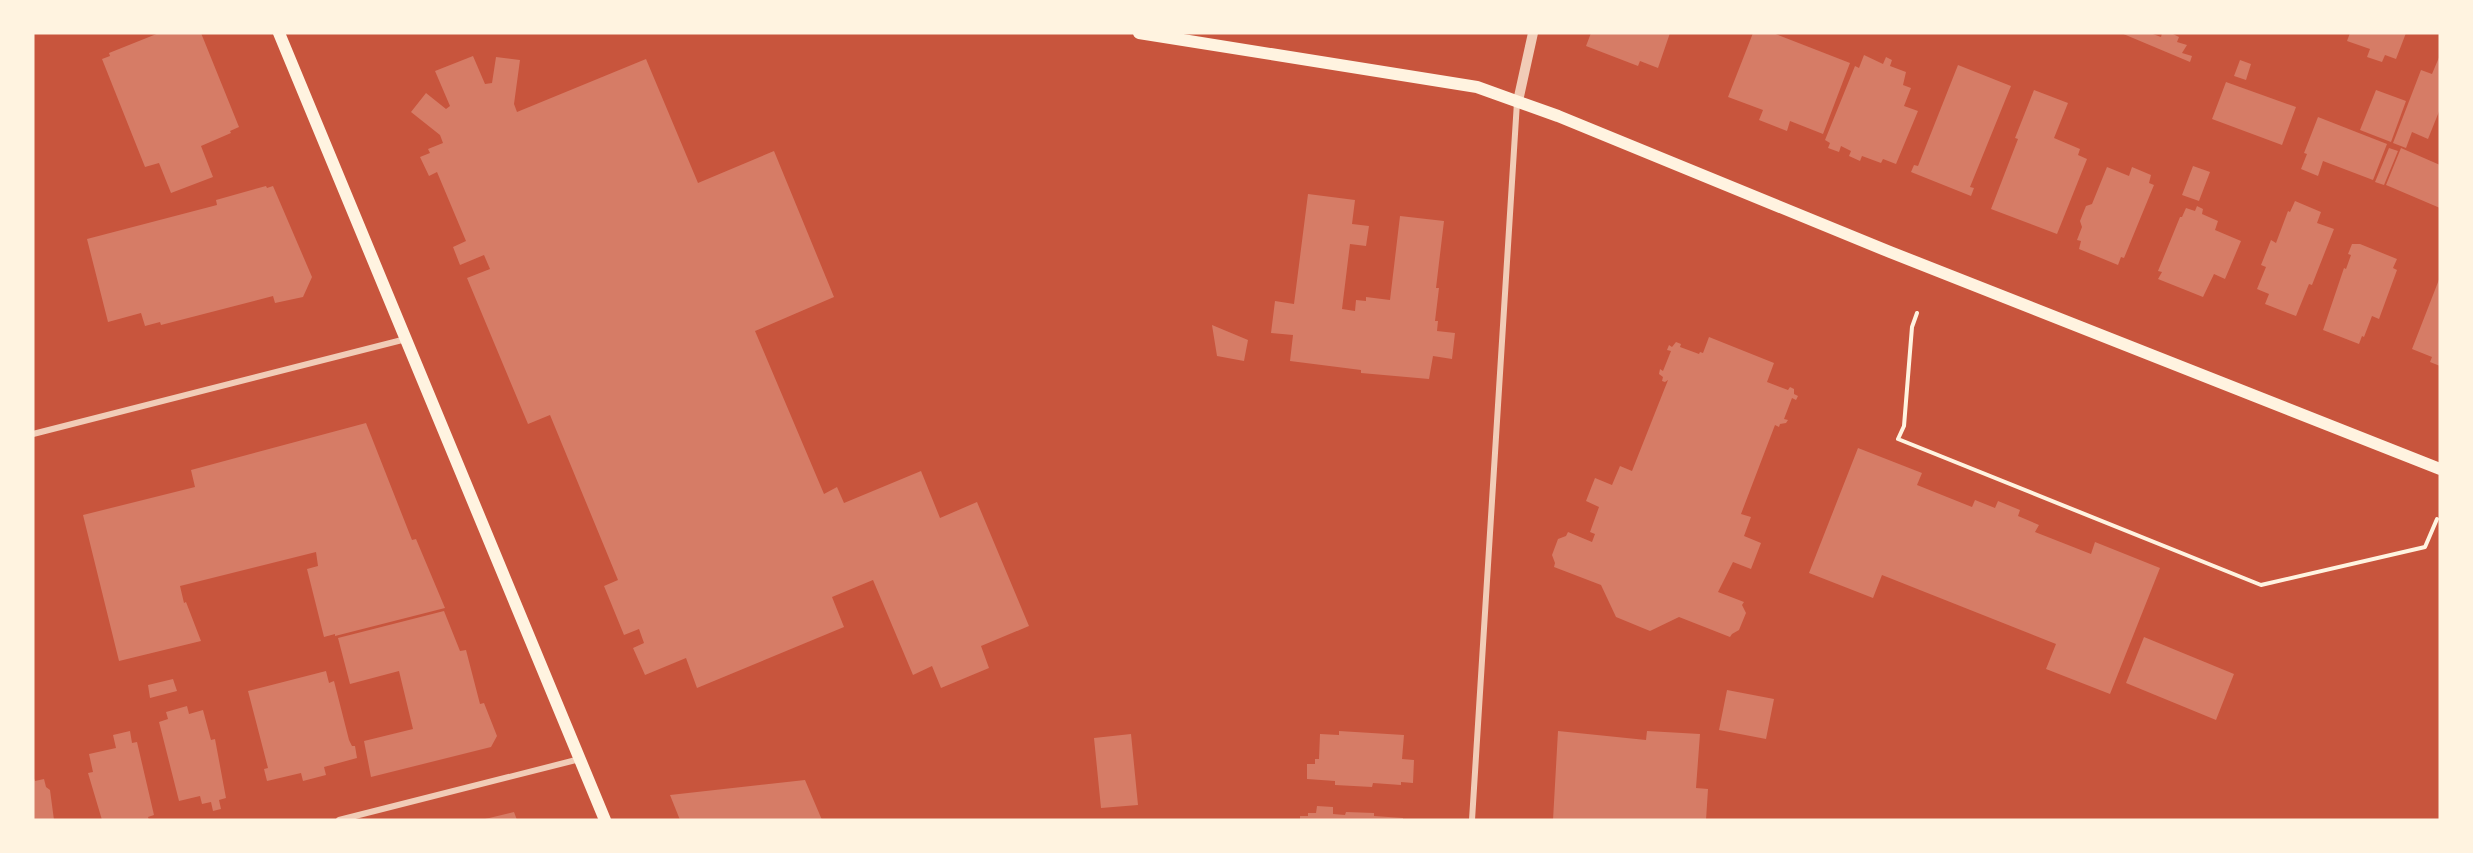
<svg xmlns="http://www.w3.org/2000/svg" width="2473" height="853" font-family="'Libre Baskerville',serif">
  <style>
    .building { fill: #d67c66 }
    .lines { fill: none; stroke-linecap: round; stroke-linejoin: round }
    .path { stroke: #fff3e0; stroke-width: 4 }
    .minor { stroke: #f1ccb7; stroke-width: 6 }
    .tertiary { stroke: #f1ccb7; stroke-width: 10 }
    .secondary { stroke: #fff3e0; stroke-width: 12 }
  </style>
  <rect width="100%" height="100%" fill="#c8553d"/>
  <path class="building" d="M 159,33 L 201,33 L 239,127 L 230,131 L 231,133 L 201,146 L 213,177 L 171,193 L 159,163 L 145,167 L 102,59 L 110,56 L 109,53 Z
    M 1591,33 L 1670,33 L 1658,68 L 1640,61 L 1638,66 L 1586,46 Z
    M 1753,33 L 1773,33 L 1850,63 L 1823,134 L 1790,121 L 1787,131 L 1759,120 L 1763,110 L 1728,97 Z
    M 2121,33 L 2150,33 L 2161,37 L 2162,33 L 2171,33 L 2179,37 L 2177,42 L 2187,45 L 2182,53 L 2192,56 L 2190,62 Z
    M 2350,33 L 2406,33 L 2396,59 L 2385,55 L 2382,62 L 2367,57 L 2370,49 L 2347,41 Z
    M 1864,55 L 1883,64 L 1886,57 L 1892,60 L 1890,66 L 1906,72 L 1903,85 L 1911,88 L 1904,106 L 1918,111 L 1896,164 L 1883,159 L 1881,163 L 1862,156 L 1860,161 L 1849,156 L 1851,151 L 1841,146 L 1839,152 L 1828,148 L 1830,143 L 1825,140 L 1855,66 L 1859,68 Z
    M 2440,55 L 2440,109 L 2428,139 L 2412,132 L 2406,148 L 2393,143 L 2421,70 L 2432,74 Z
    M 473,56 L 485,84 L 492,83 L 496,57 L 520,60 L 514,104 L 517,112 L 646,59 L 698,183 L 774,151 L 834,297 L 755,331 L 824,494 L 837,487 L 844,503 L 921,471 L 940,518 L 977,502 L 1029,626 L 981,646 L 989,668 L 941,688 L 932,666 L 913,675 L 873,580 L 832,597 L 844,627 L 697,688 L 686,658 L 645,675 L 633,648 L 644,643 L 639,629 L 624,635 L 604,586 L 618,580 L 550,415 L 528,424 L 467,278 L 490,269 L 484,255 L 460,265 L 453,247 L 466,241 L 437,172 L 429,176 L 420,157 L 430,153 L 428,149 L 443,143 L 440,135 L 411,112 L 426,93 L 446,109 L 450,106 L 435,71 Z
    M 2240,60 L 2251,64 L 2246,80 L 2234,76 Z
    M 1958,65 L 2011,86 L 1970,187 L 1974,188 L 1971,196 L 1911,172 L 1914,165 L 1918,166 Z
    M 2226,82 L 2296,107 L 2282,145 L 2212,119 Z
    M 2034,90 L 2068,103 L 2054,138 L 2080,149 L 2078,155 L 2087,159 L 2057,234 L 1991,209 L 2018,139 L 2015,138 Z
    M 2376,90 L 2406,101 L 2391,142 L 2360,130 Z
    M 2318,117 L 2387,144 L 2373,180 L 2323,161 L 2318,176 L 2301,169 L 2307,154 L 2304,153 Z
    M 2389,148 L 2398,151 L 2384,185 L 2375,182 Z
    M 2401,148 L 2440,165 L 2440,208 L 2386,185 Z
    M 2193,166 L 2210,172 L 2199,201 L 2182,195 Z
    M 2107,167 L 2129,176 L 2132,167 L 2151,175 L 2149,183 L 2154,185 L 2124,258 L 2121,257 L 2118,265 L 2079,249 L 2081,241 L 2077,240 L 2082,227 L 2080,221 L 2086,206 L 2092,204 Z
    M 266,186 L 267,188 L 273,186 L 312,277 L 303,297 L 275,303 L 273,296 L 161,325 L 160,322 L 145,326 L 141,313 L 108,322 L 87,239 L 217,205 L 216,200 Z
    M 1308,194 L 1355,200 L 1352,224 L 1369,226 L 1366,246 L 1350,244 L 1342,309 L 1355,311 L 1356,300 L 1366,301 L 1366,297 L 1390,300 L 1400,216 L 1444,221 L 1436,288 L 1439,288 L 1435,321 L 1438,321 L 1437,331 L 1455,333 L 1452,359 L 1433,356 L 1429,379 L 1361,373 L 1361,370 L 1290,361 L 1293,335 L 1271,333 L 1275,301 L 1294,304 Z
    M 2295,201 L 2321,212 L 2317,223 L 2334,229 L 2312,285 L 2309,284 L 2296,316 L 2265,304 L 2269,294 L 2257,289 L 2266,267 L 2261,265 L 2271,240 L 2276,243 L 2288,211 L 2290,212 Z
    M 2197,206 L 2203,209 L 2202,214 L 2218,221 L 2215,230 L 2241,241 L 2225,279 L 2214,274 L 2203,297 L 2158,279 L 2162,272 L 2158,271 L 2180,217 L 2182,217 L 2186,208 L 2195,211 Z
    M 2352,244 L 2360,244 L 2397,259 L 2393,268 L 2397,270 L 2379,319 L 2372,316 L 2364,337 L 2362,336 L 2359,344 L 2323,330 L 2344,268 L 2346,269 L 2351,255 L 2348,254 Z
    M 2440,277 L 2440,366 L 2430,362 L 2432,357 L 2412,349 Z
    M 1212,325 L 1248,340 L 1244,361 L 1217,356 Z
    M 1709,337 L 1774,363 L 1767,382 L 1788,390 L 1790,387 L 1794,389 L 1794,394 L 1798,396 L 1796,400 L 1792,398 L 1784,419 L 1788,420 L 1786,423 L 1780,424 L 1779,427 L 1775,425 L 1741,514 L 1751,517 L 1744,536 L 1761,543 L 1751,569 L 1733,562 L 1718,592 L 1744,602 L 1742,605 L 1746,613 L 1739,630 L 1732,634 L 1730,637 L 1679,617 L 1650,631 L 1616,617 L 1601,585 L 1554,567 L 1555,563 L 1552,555 L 1558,539 L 1566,536 L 1568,532 L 1592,542 L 1595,534 L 1590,532 L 1599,507 L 1586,501 L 1595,478 L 1612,485 L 1620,466 L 1632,471 L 1668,380 L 1665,382 L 1662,381 L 1663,377 L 1659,374 L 1660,369 L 1663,371 L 1671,351 L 1667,350 L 1669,345 L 1672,347 L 1676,342 L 1681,344 L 1680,347 L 1699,354 L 1700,352 L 1703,353 Z
    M 366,423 L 412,540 L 416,539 L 445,608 L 335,636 L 335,634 L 324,637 L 307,569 L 318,566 L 316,552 L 180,586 L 184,603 L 186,602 L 201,641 L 119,661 L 83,515 L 195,487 L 191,470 Z
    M 1858,448 L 1922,473 L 1917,485 L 1972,507 L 1975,500 L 1995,508 L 1998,501 L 2020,510 L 2018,516 L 2039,525 L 2035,532 L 2091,554 L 2095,542 L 2160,568 L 2110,694 L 2046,669 L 2056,644 L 1882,575 L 1873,598 L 1809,573 Z
    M 444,611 L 460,651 L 466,650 L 480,704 L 484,703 L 497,736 L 491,747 L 371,777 L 364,741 L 413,729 L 399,671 L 350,684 L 338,638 Z
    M 2144,637 L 2234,674 L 2216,720 L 2126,683 Z
    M 326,671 L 329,683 L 334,681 L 349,740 L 352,746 L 355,746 L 357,758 L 324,767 L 326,775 L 303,781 L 301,773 L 267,781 L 264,769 L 268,768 L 248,691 Z
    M 173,679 L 177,691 L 150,698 L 148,685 Z
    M 1727,690 L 1774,699 L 1766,739 L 1719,730 Z
    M 187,706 L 189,714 L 203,710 L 211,740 L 215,739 L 226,798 L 219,800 L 221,809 L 213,811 L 211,802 L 202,804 L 200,796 L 179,801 L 159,722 L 168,719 L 166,712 Z
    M 130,731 L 132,743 L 137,742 L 154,815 L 148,817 L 149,820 L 102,820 L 88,773 L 93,772 L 89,754 L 116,748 L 113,735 Z
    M 1339,731 L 1404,735 L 1402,759 L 1414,760 L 1413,783 L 1401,782 L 1401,785 L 1373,783 L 1372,787 L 1335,785 L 1335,781 L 1307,779 L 1307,764 L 1315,764 L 1315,759 L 1319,759 L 1320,734 L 1339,735 Z
    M 1558,731 L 1646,740 L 1647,731 L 1700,734 L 1696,788 L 1708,789 L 1706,820 L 1553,820 Z
    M 1131,734 L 1138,805 L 1101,808 L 1094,738 Z
    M 33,776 L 35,781 L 44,779 L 46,787 L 50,790 L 54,820 L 33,820 Z
    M 805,780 L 822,820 L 680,820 L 670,795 Z
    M 1317,806 L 1333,807 L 1333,814 L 1345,815 L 1346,812 L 1374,813 L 1374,816 L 1403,818 L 1403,820 L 1300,820 L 1300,816 L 1308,816 L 1308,813 L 1316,813 Z
    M 514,812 L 517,820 L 485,820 L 485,819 Z"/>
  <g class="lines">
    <path class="path" d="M 1917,313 L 1912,327 L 1904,426 L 1898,439 L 2261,585 L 2425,547 L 2437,519"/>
    <path class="minor" d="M 33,434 L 406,339
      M 339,820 L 580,759
      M 1472,820 L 1517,102"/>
    <path class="tertiary" d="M 1518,101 L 1533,33"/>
    <path class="secondary" d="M 279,33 L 605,820
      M 1139,33 L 1477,87 L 1558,116 L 1890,252 L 2440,469"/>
  </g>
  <rect width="2473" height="853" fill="none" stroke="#fff3e0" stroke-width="69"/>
</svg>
